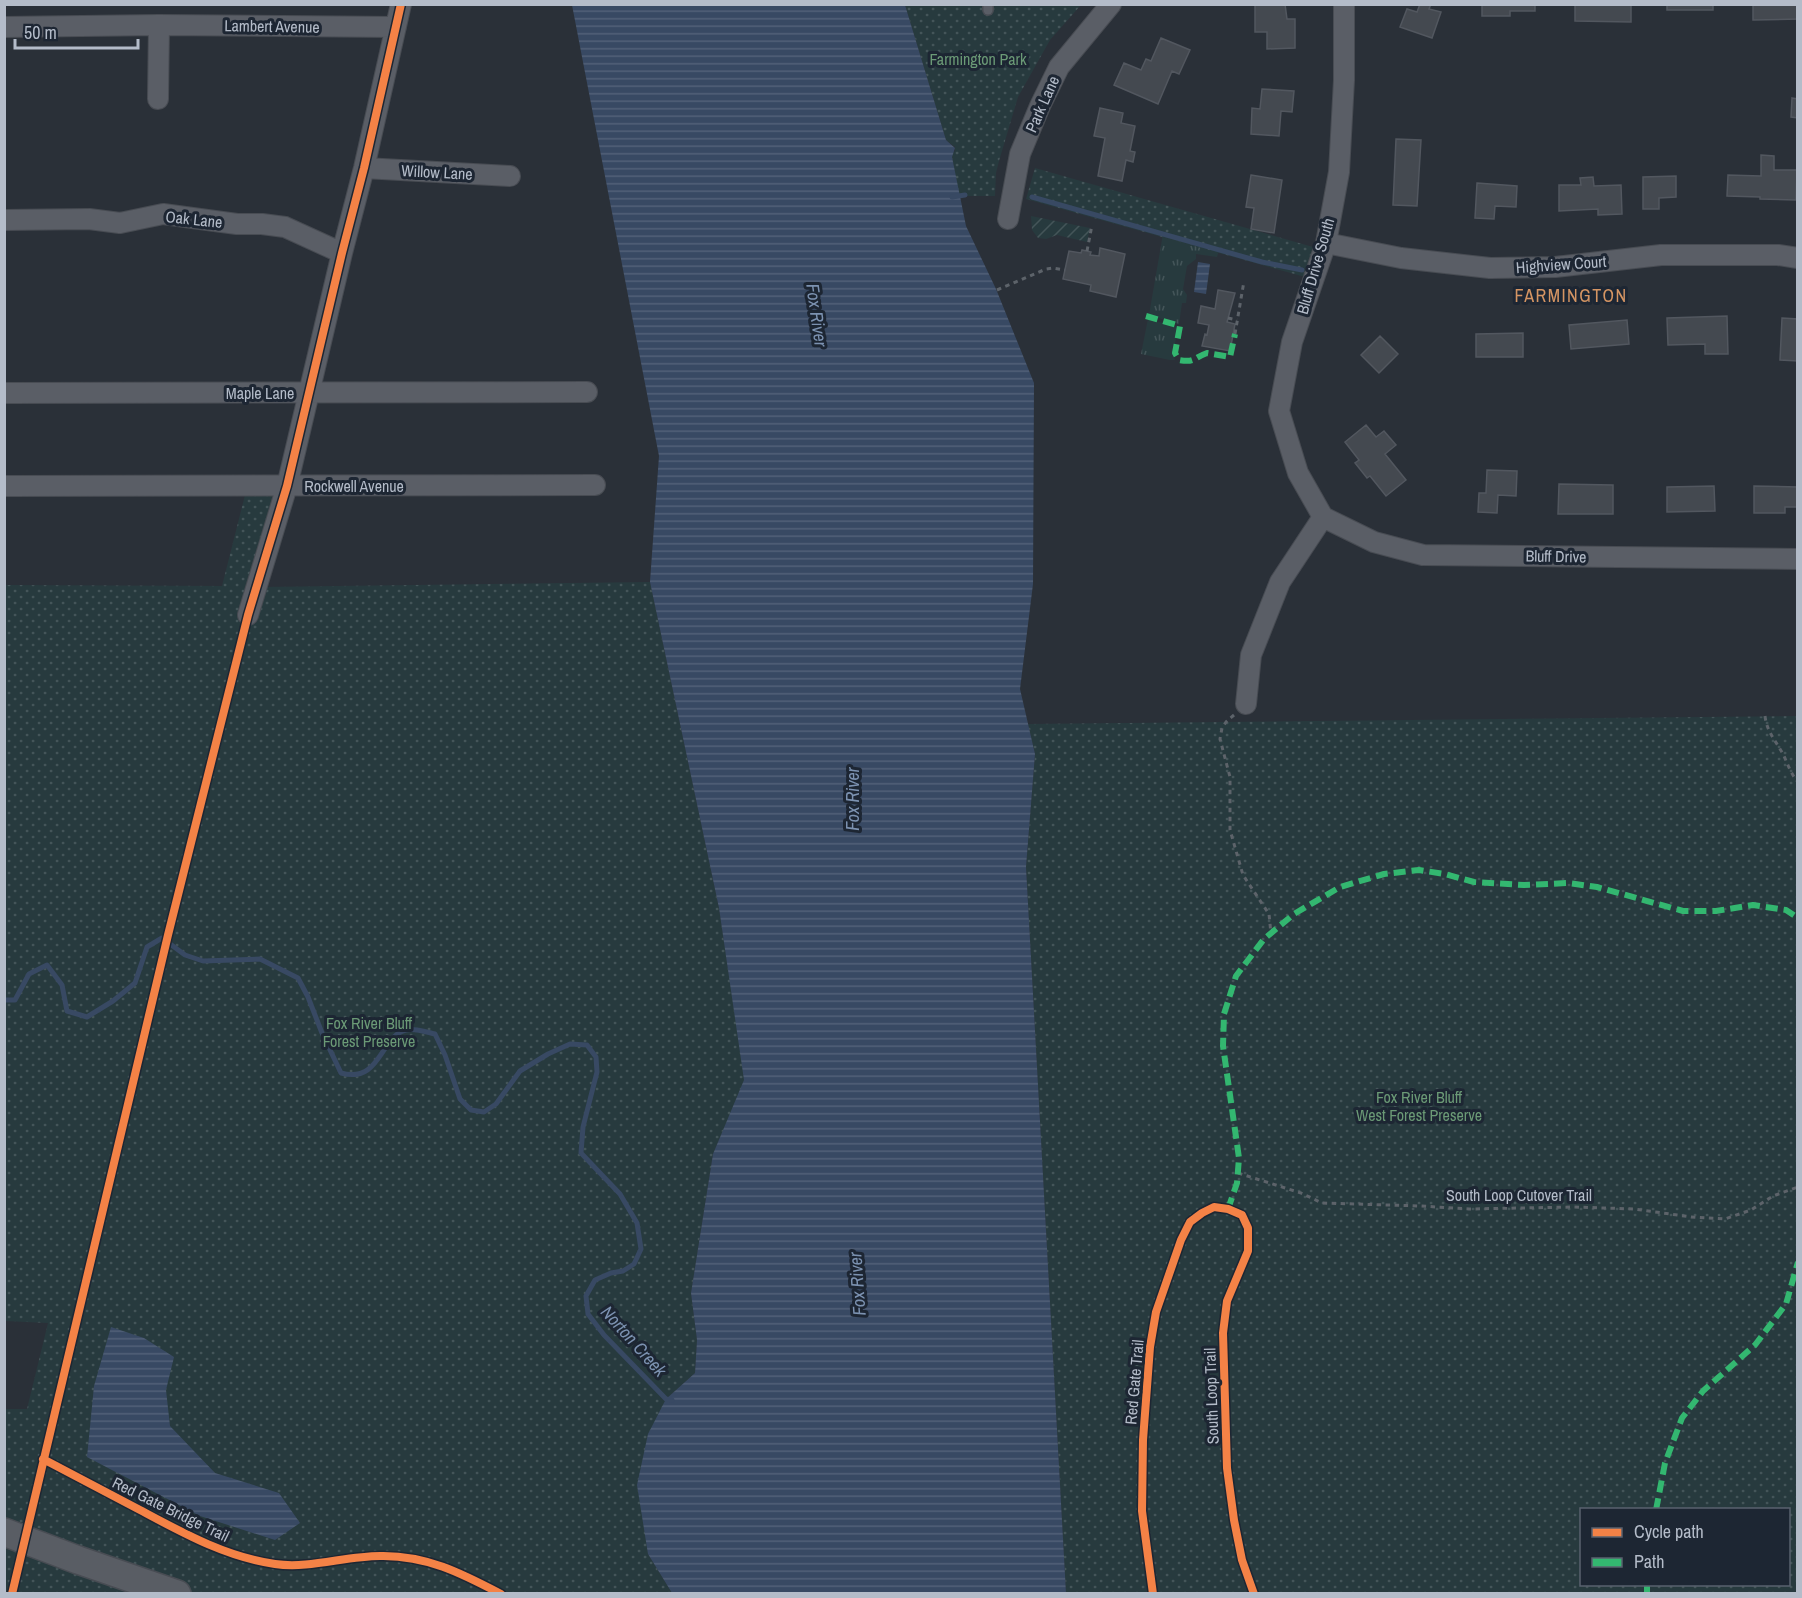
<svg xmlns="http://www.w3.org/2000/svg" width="1802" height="1598" font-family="'Archivo Narrow',sans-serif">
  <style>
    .grass { fill: url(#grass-tufts) }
    .park { fill: url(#park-dots); fill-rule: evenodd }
    .garden { fill: url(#garden-furrows) }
    .water { fill: url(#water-rules) }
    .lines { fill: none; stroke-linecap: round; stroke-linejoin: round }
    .stream { stroke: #384963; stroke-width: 5 }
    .building { fill: #444950; stroke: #52575f; stroke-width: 1.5 }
    .service-casing { stroke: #484c53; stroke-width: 12 }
    .minor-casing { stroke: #484c53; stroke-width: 22 }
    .secondary-casing { stroke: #484c53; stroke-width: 30 }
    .path { stroke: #5d636a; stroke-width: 3; stroke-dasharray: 4.5 4.5; stroke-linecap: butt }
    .service { stroke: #5a5e66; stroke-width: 9 }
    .minor { stroke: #5a5e66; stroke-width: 20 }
    .secondary { stroke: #595d64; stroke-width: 27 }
    .quiet { stroke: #33b770; stroke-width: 6; stroke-dasharray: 12 6; stroke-linecap: butt }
    .cycleway-casing { stroke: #1d2633; stroke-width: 11 }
    .cycleway { stroke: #f48246; stroke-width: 8 }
    .labels { text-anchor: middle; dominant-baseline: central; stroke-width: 6; stroke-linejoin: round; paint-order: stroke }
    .street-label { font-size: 16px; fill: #b4bcc9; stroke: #1d2633 }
    .park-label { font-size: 16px; fill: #6b9a76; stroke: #1d2633 }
    .neighbourhood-label { font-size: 18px; letter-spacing: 1.5px; fill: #d59563; stroke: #1d2633 }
    .water-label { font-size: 18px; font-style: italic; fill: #7c92b1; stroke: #1d2633 }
  </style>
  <defs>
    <pattern id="grass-tufts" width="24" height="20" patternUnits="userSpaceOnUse" patternTransform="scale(1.5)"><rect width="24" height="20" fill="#273a3e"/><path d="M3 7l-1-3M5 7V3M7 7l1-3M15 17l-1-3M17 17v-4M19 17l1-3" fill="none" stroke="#445559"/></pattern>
    <pattern id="park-dots" width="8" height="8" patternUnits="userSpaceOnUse" patternTransform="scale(1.5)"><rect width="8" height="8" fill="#273a3e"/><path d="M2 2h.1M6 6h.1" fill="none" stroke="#445559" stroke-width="1.8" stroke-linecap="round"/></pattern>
    <pattern id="garden-furrows" width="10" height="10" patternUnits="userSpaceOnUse" patternTransform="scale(1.5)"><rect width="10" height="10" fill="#273a3e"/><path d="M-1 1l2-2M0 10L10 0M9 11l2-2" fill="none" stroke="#445559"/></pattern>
    <pattern id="water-rules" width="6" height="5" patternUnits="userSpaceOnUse" patternTransform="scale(1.5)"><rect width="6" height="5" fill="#384963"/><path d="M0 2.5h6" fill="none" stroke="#526178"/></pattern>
  </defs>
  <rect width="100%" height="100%" fill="#2a3038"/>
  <path class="grass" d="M 1163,234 L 1219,250 L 1217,257 L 1196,254 L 1196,259 L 1187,266 L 1183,289 L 1187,295 L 1186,303 L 1182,303 L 1179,324 L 1149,315 Z
    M 1148,319 L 1178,327 L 1173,354 L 1175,360 L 1170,360 L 1141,354 Z"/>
  <path class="park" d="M 905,5 L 1081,5 L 1050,40 L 1018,97 L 999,161 L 996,173 L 995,196 L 959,196 L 952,157 L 951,154 L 955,151 L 955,147 L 946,140 Z
    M 1035,168 L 1313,247 L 1305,277 L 1026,199 Z
    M 245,495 L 289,495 L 261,587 L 650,582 L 719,908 L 745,1080 L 713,1154 L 691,1293 L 697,1340 L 695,1373 L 666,1399 L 648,1554 L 672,1593 L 5,1593 L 5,1409 L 27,1409 L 48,1323 L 5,1321 L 5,585 L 222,586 Z
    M 1797,716 L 1797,1593 L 1066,1593 L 1026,867 L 1035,754 L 1028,724 ZM 1582,1510 L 1788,1510 L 1788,1584 L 1582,1584 Z"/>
  <path class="garden" d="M 1031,216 L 1090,228 L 1087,242 L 1057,235 L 1046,239 L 1038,238 L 1032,230 Z"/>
  <path class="water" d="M 572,5 L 905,5 L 946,140 L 955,148 L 952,157 L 966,226 L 996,289 L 1034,383 L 1033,584 L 1020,689 L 1035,754 L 1026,867 L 1066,1593 L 672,1593 L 648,1554 L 637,1485 L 648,1434 L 666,1399 L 695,1373 L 697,1340 L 691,1293 L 713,1154 L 744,1080 L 719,908 L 650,582 L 659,456 Z
    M 1198,262 L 1210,264 L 1206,294 L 1194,292 Z
    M 111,1327 L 144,1338 L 174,1357 L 166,1390 L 170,1426 L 215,1473 L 279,1493 L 300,1523 L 275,1540 L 200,1516 L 87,1457 L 94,1386 Z"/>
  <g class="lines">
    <path class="stream" d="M 952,197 L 965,195
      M 1032,197 L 1262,262 L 1302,270
      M 4,1000 L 15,1000 L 29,974 L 47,965 L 62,985 L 67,1011 L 87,1017 L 113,1001 L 135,983 L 147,947 L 162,938 L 185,955 L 203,961 L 260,959 L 298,978 L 308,997 L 322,1033 L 341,1073 C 381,1084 380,1036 406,1030 C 415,1028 426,1032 435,1034 L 445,1055 L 460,1099 L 471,1110 L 484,1112 L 496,1104 L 520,1071 L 548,1054 L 570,1044 L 587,1045 L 596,1057 L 597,1072 L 583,1127 L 581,1153 L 620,1194 L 637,1223 L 641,1249 L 634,1264 L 623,1271 L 611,1273 L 595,1280 L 586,1296 L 588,1314 L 604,1335 L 666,1399 L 672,1400"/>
  </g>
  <path class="building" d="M 1255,4 L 1285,4 L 1287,19 L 1295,19 L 1295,48 L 1267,49 L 1267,32 L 1255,32 Z
    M 1420,4 L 1431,4 L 1429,9 L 1441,12 L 1432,38 L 1400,27 L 1407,9 L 1417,12 Z
    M 1482,4 L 1535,4 L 1535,11 L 1510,11 L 1510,16 L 1482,16 Z
    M 1575,4 L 1631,4 L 1631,22 L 1575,21 Z
    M 1667,4 L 1713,4 L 1713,10 L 1667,10 Z
    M 1753,4 L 1798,4 L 1798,19 L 1753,20 Z
    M 1161,38 L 1190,50 L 1179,74 L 1172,71 L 1158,104 L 1114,85 L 1124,63 L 1141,70 L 1146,59 L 1151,61 Z
    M 1262,89 L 1294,91 L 1292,112 L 1281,111 L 1279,136 L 1251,134 L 1252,108 L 1260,109 Z
    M 1792,98 L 1798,99 L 1798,118 L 1791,117 Z
    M 1100,108 L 1123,113 L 1121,123 L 1135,126 L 1130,151 L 1135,152 L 1133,162 L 1126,160 L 1122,181 L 1098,176 L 1105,138 L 1094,136 Z
    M 1396,139 L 1421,140 L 1417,206 L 1393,205 Z
    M 1761,155 L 1774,156 L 1774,170 L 1797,170 L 1796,200 L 1760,199 L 1760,197 L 1727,196 L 1728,175 L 1761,176 Z
    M 1251,175 L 1282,180 L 1274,233 L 1251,229 L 1254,208 L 1246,207 Z
    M 1676,176 L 1676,197 L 1659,198 L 1659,209 L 1643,209 L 1643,177 Z
    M 1593,177 L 1594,186 L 1621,185 L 1622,214 L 1598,215 L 1598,209 L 1559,211 L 1559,185 L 1581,185 L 1580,178 Z
    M 1477,183 L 1517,186 L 1516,207 L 1495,206 L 1494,219 L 1475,218 Z
    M 1100,248 L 1125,254 L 1116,297 L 1090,291 L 1091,285 L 1063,279 L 1069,251 L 1081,253 L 1082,250 L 1091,252 L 1090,255 L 1099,256 Z
    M 1218,290 L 1235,293 L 1227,322 L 1235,324 L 1230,351 L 1202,346 L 1205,334 L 1207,335 L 1209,325 L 1198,323 L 1201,306 L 1215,309 Z
    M 1727,316 L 1728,354 L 1705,354 L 1705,344 L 1668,345 L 1667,318 Z
    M 1782,318 L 1798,319 L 1798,361 L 1780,360 Z
    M 1627,320 L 1629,344 L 1571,349 L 1569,325 Z
    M 1523,333 L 1523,357 L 1476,357 L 1476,334 Z
    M 1380,336 L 1398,354 L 1379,373 L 1361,355 Z
    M 1366,425 L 1376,437 L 1384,431 L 1396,445 L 1385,454 L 1406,480 L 1386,496 L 1370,476 L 1367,478 L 1355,463 L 1359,460 L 1345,442 Z
    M 1487,470 L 1517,471 L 1516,496 L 1498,495 L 1497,513 L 1478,512 L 1479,493 L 1486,493 Z
    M 1559,484 L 1613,485 L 1613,514 L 1558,514 Z
    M 1714,486 L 1715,511 L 1667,512 L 1667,487 Z
    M 1754,486 L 1798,487 L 1798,507 L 1785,507 L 1785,513 L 1754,513 Z"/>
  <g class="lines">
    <g class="service-casing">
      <path id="service" d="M 988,4 L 988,10"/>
    </g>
    <g class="minor-casing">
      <path id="minor" d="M 4,27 L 159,25 L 396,27
        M 158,99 L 159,25
        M 364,168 L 510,176
        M 1008,219 L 1020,154 L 1040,106 L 1059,67 L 1111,4
        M 4,220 L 89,219 L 120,223 L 163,214 L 237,224 L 262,224 L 285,227 L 342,253
        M 1326,243 L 1401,258 L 1490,268 L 1555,267 L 1661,255 L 1778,255 L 1798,258
        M 4,393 L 587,392
        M 4,486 L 595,485
        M 1323,517 L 1298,473 L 1279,411 L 1292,342 L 1326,243 L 1339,172 L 1344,80 L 1344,4
        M 1323,517 L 1374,542 L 1423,555 L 1798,559
        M 248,615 L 287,486 L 342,253 L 364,168 L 401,4
        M 1246,704 L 1251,655 L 1280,582 L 1323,517"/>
    </g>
    <g class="secondary-casing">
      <path id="secondary" d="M 4,1532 L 78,1560 L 177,1594"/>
    </g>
    <path class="path" d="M 1087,251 L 1092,225
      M 997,290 L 1046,269 L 1053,268 L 1065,270
      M 1228,318 L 1237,320
      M 1235,334 L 1244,281
      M 1234,715 L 1226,722 L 1222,728 L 1220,739 L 1230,777 L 1230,830 L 1243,875 L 1269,914 L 1271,934
      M 1765,716 C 1767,733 1777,742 1784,756 C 1788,765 1791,774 1798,782
      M 1238,1173 L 1301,1193 L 1322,1203 L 1421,1206 L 1469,1209 L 1574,1207 L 1634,1209 L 1691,1217 L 1725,1219 L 1751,1210 L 1773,1196 L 1798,1187"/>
    <use href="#service" class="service"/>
    <use href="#minor" class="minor"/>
    <use href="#secondary" class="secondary"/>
    <path class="quiet" d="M 1146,316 L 1180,326 L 1175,353 L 1179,360 C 1195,363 1193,358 1207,353 L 1230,357 L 1235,334
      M 1228,1209 L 1237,1183 L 1239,1158 L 1223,1046 L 1224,1014 L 1236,976 L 1264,939 L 1294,914 L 1340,887 L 1384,874 L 1419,870 L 1445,874 L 1474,882 L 1524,885 L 1568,883 L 1597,887 L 1683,911 L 1716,911 L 1753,905 L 1786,910 L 1798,918
      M 1656,1510 L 1665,1463 L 1682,1418 L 1703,1391 L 1755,1345 L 1786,1304 L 1798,1262
      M 1647,1594 L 1647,1584"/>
    <g class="cycleway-casing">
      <path id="cycleway" d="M 43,1459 C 75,1476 108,1493 140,1510 C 183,1533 226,1557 275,1564 C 310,1569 345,1556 380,1556 C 426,1555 461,1573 501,1594
        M 12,1594 L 168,935 L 248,615 L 287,486 L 342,253 L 364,168 L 401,4
        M 1153,1594 L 1142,1511 L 1143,1440 L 1150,1347 L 1156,1312 L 1181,1240 L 1190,1222 L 1202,1213 L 1214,1207 L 1228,1209 L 1242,1215 L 1248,1228 L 1248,1251 L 1227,1301 L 1223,1333 L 1227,1468 L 1234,1520 L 1242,1560 L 1254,1594"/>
    </g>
    <use href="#cycleway" class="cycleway"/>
  </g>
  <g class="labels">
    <g class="street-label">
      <text transform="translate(272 26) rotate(1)">Lambert Avenue</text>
      <text transform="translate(1042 104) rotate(-66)">Park Lane</text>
      <text transform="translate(437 172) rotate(3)">Willow Lane</text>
      <text transform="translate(194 219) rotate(6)">Oak Lane</text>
      <text transform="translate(1561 264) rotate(-4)">Highview Court</text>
      <text transform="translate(1315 266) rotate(-74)">Bluff Drive South</text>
      <text x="260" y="393">Maple Lane</text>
      <text x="354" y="486">Rockwell Avenue</text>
      <text transform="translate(1556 556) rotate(1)">Bluff Drive</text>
      <text x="1519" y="1195">South Loop Cutover Trail</text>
      <text transform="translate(1134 1382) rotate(-85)">Red Gate Trail</text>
      <text transform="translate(1211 1396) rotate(-92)">South Loop Trail</text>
      <text transform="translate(171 1509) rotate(26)">Red Gate Bridge Trail</text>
    </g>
    <g class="park-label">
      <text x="978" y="59">Farmington Park</text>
      <text x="369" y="1023">Fox River Bluff<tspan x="369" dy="18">Forest Preserve</tspan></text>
      <text x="1419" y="1097">Fox River Bluff<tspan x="1419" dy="18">West Forest Preserve</tspan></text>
    </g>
    <g class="neighbourhood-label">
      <text x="1571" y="295">FARMINGTON</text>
    </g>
    <g class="water-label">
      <text transform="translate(817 315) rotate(82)">Fox River</text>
      <text transform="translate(852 799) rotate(-90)">Fox River</text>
      <text transform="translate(857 1284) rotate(-94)">Fox River</text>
      <text transform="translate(634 1341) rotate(48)">Norton Creek</text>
    </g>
  </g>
  <rect width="1802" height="1598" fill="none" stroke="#b4bcc9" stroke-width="12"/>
  <rect x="1580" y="1508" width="210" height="78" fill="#1d2633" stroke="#59626f" stroke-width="1.5"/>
  <rect x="1592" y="1528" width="30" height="9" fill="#f48246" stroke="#59626f" stroke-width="1.5"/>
  <text x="1634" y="1538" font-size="18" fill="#b4bcc9">Cycle path</text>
  <rect x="1592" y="1558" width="30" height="9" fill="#33b770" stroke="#59626f" stroke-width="1.5"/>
  <text x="1634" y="1568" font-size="18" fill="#b4bcc9">Path</text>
  <path d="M15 39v9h123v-9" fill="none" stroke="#b4bcc9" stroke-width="3"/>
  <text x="24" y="39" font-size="18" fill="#b4bcc9" stroke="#1d2633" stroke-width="4.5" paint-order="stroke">50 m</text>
</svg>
